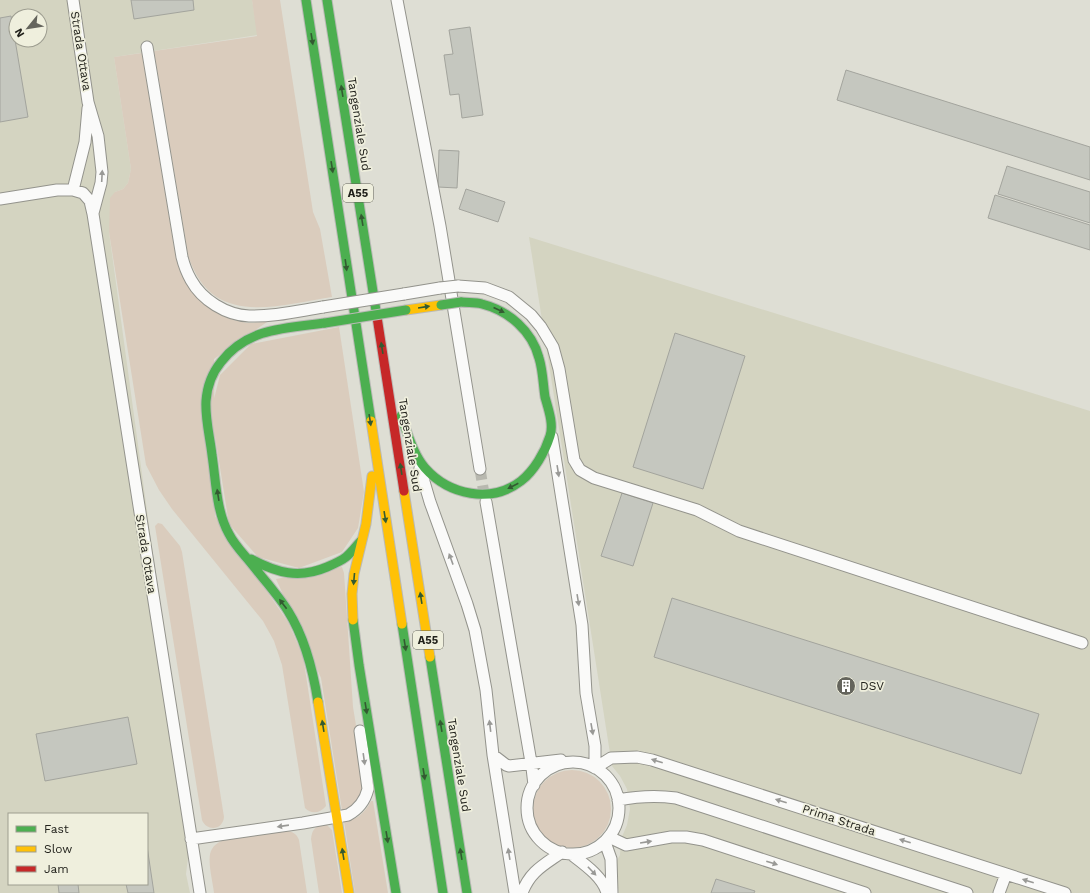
<svg xmlns="http://www.w3.org/2000/svg" width="1090" height="893" font-family="'Work Sans',sans-serif">
  <style>
    .built { fill: #d4d4c1; fill-rule: evenodd }
    .green { fill: #daccbd }
    .building { fill: #c5c7bf; stroke: #a3a49d }
    .lines { fill: none; stroke-linecap: round; stroke-linejoin: round }
    .street-tunnel { stroke: #b8b8af; stroke-width: 11; stroke-dasharray: 11 5.5; stroke-linecap: butt }
    .street-casing { stroke: #93938c; stroke-width: 13 }
    .fast-casing { stroke: #babab6; stroke-width: 11 }
    .slow-casing { stroke: #babab6; stroke-width: 11 }
    .jam-casing { stroke: #babab6; stroke-width: 11 }
    .street { stroke: #fafaf9; stroke-width: 11 }
    .fast { stroke: #4caf50; stroke-width: 9 }
    .slow { stroke: #ffc107; stroke-width: 9 }
    .jam { stroke: #c62828; stroke-width: 9 }
    .street-bridge-casing { stroke: #93938c; stroke-width: 13; stroke-linecap: butt }
    .fast-bridge-casing { stroke: #babab6; stroke-width: 11; stroke-linecap: butt }
    .street-bridge { stroke: #fafaf9; stroke-width: 11 }
    .fast-bridge { stroke: #4caf50; stroke-width: 9 }
    .oneway { fill: #335a31 }
    .oneway2 { fill: #999996 }
    .labels { text-anchor: middle; dominant-baseline: central; stroke-width: 3.5; stroke-linejoin: round; paint-order: stroke }
    .shield { fill: #efefdd; stroke: #606056; stroke-width: 1 }
    .shield-label { font-size: 11px; font-weight: bold; fill: #22221c }
    .street-label { font-size: 12px; fill: #22221c; stroke: #efefdd }
    .poi-label { font-size: 12px; fill: #22221c; stroke: #efefdd; text-anchor: start }
  </style>
  <rect width="100%" height="100%" fill="#deded4"/>
  <path class="built" d="M 0,0 L 252,0 L 258,35 L 114,57 L 131,169 L 128,183 L 123,189 L 115,192 L 109,232 L 191,833 L 186,874 L 190,893 L 0,893 ZM 16,16 L 40,16 L 40,40 L 16,40 ZM 9,814 L 147,814 L 147,884 L 9,884 Z
    M 529,237 L 1090,411 L 1090,893 L 619,893 L 614,866 L 620,855 L 621,839 L 627,825 L 630,809 L 627,789 L 620,776 L 612,766 Z"/>
  <path class="green" d="M 252,0 L 280,0 L 313,212 L 320,229 L 332,297 C 275,306 211,328 188,255 L 154,51 L 257,36 Z
    M 142,53 L 174,247 C 176,253 176,259 178,265 C 186,293 213,317 242,322 C 250,324 259,322 267,322 L 214,359 L 215,516 L 288,622 L 303,656 L 326,806 C 320,813 312,815 305,808 L 282,665 L 274,641 L 263,621 L 172,509 L 159,490 L 146,465 L 109,232 L 110,198 L 115,192 L 123,189 L 128,183 L 131,169 L 114,57 Z
    M 339,327 L 364,492 L 358,528 L 342,552 L 299,568 L 258,557 L 229,524 L 211,411 L 220,375 L 251,344 Z
    M 158,523 L 162,524 L 180,546 L 182,552 L 224,817 C 223,830 207,832 202,820 L 155,526 Z
    M 342,567 L 344,573 L 353,707 L 365,780 C 363,795 357,807 342,810 L 321,678 L 276,579 Z
    M533 809a39 39 0 1 1 78 0a39 39 0 1 1-78 0Z
    M 371,801 L 373,801 L 388,893 L 355,893 L 344,821 C 357,820 365,813 371,801 Z
    M 322,825 L 327,825 L 332,830 L 342,893 L 319,893 L 311,839 C 312,831 314,827 322,825 Z
    M 286,831 C 292,831 297,834 299,840 L 307,893 L 214,893 C 213,882 206,858 212,849 C 214,845 218,843 221,841 Z"/>
  <path class="building" d="M 131,0 L 193,0 L 194,10 L 134,19 Z
    M 11,16 L 28,117 L 0,122 L 0,18 Z
    M 470,27 L 483,115 L 462,118 L 459,94 L 450,95 L 444,55 L 453,54 L 449,30 Z
    M 846,70 L 1090,147 L 1090,180 L 837,100 Z
    M 439,150 L 459,151 L 457,188 L 438,187 Z
    M 1007,166 L 1090,192 L 1090,223 L 998,194 Z
    M 466,189 L 505,202 L 498,222 L 459,209 Z
    M 995,195 L 1090,225 L 1090,250 L 988,218 Z
    M 675,333 L 745,356 L 703,489 L 633,467 Z
    M 622,493 L 653,503 L 633,566 L 601,556 Z
    M 672,598 L 1039,714 L 1021,774 L 654,657 Z
    M 128,717 L 137,764 L 45,781 L 36,734 Z
    M 147,846 L 154,893 L 128,893 L 126,884 L 147,884 Z
    M 716,879 L 755,891 L 754,893 L 711,893 Z
    M 58,884 L 78,884 L 79,893 L 59,893 Z"/>
  <g class="lines">
    <path class="street-tunnel" d="M 480,469 L 485,500"/>
    <g class="street-casing">
      <path id="street" d="M 73,0 L 88,102 L 98,136 L 102,172 L 101,183 L 93,213
        M 397,0 L 440,226 L 480,469
        M 147,47 L 182,257 C 184,265 187,273 191,280 C 202,300 226,315 249,316 C 274,317 298,311 323,307
        M 73,190 L 85,142 L 88,108
        M 0,199 L 57,190 L 73,190 L 83,193 L 90,201 L 93,214 L 200,893
        M 458,286 L 485,288 L 509,297 L 531,315 L 541,327 L 553,347 L 559,369 L 574,460 L 580,470 L 594,478 L 697,510 L 739,531 L 1082,643
        M 404,294 L 440,288
        M 552,437 L 582,625 L 586,693 L 595,746 L 595,768
        M 420,468 L 430,502 L 467,604 L 475,630 L 486,690 L 493,755 L 515,893
        M 486,502 L 532,768 L 534,785
        M 493,755 L 506,765 L 509,766 L 561,760
        M527 808a46 46 0 1 1 92 0a46 46 0 1 1-92 0Z
        M 595,768 L 611,758 L 637,757 L 652,760 L 1065,893
        M 618,800 C 639,796 655,795 676,798 L 967,893
        M 609,837 L 626,845 L 671,837 L 686,837 L 703,840 L 865,893
        M 191,839 L 303,823 L 348,815 C 359,809 365,801 368,789 L 360,731
        M 605,842 L 611,859 L 612,893
        M 571,854 C 584,864 603,877 607,893
        M 522,893 C 530,871 544,865 562,852
        M 999,893 L 1006,874"/>
    </g>
    <g class="fast-casing">
      <path id="fast" d="M 306,0 L 371,421
        M 327,0 L 377,317
        M 401,416 C 408,434 413,454 425,468 C 449,495 491,504 521,481 C 534,471 545,452 550,436 C 554,424 548,408 545,397 C 543,384 543,371 539,358 C 532,331 509,311 482,304 C 475,302 468,303 461,302
        M 251,559 C 277,573 299,579 327,567 C 334,564 341,561 346,557 C 352,552 356,546 361,541
        M 353,620 L 359,665 L 396,893
        M 402,624 L 443,893
        M 430,657 L 467,893
        M 318,702 C 313,670 305,638 288,611 C 282,601 275,593 268,584 C 260,575 253,565 245,556 C 239,549 233,542 229,534 C 216,511 216,481 212,455 C 210,437 205,419 206,401 C 207,387 212,373 221,362 C 247,328 286,328 325,323"/>
    </g>
    <g class="slow-casing">
      <path id="slow" d="M 406,310 L 441,305
        M 371,421 L 402,624
        M 404,491 L 430,657
        M 353,620 L 352,594 L 354,574 L 366,524 L 372,476
        M 318,702 L 349,893"/>
    </g>
    <g class="jam-casing">
      <path id="jam" d="M 377,317 L 404,491"/>
    </g>
    <use href="#street" class="street"/>
    <use href="#fast" class="fast"/>
    <use href="#slow" class="slow"/>
    <use href="#jam" class="jam"/>
    <g class="street-bridge-casing">
      <path id="street-bridge" d="M 440,288 L 458,286
        M 323,307 L 404,294"/>
    </g>
    <g class="fast-bridge-casing">
      <path id="fast-bridge" d="M 441,305 L 461,302
        M 325,323 L 406,310"/>
    </g>
    <use href="#street-bridge" class="street-bridge"/>
    <use href="#fast-bridge" class="fast-bridge"/>
  </g>
  <defs><path id="oneway-solid" d="M-6-.8H1V-3.2L6.5 0L1 3.2V.8H-6Z"/></defs>
  <g class="oneway">
    <use href="#oneway-solid" transform="translate(312 39) rotate(81)"/>
    <use href="#oneway-solid" transform="translate(342 91) rotate(-99)"/>
    <use href="#oneway-solid" transform="translate(332 167) rotate(81)"/>
    <use href="#oneway-solid" transform="translate(362 220) rotate(-99)"/>
    <use href="#oneway-solid" transform="translate(346 265) rotate(82)"/>
    <use href="#oneway-solid" transform="translate(424 307) rotate(-9)"/>
    <use href="#oneway-solid" transform="translate(499 310) rotate(25)"/>
    <use href="#oneway-solid" transform="translate(382 348) rotate(-99)"/>
    <use href="#oneway-solid" transform="translate(370 420) rotate(81)"/>
    <use href="#oneway-solid" transform="translate(401 469) rotate(-99)"/>
    <use href="#oneway-solid" transform="translate(513 486) rotate(153)"/>
    <use href="#oneway-solid" transform="translate(218 495) rotate(-99)"/>
    <use href="#oneway-solid" transform="translate(385 517) rotate(81)"/>
    <use href="#oneway-solid" transform="translate(354 579) rotate(95)"/>
    <use href="#oneway-solid" transform="translate(421 598) rotate(-99)"/>
    <use href="#oneway-solid" transform="translate(283 604) rotate(-127)"/>
    <use href="#oneway-solid" transform="translate(405 645) rotate(81)"/>
    <use href="#oneway-solid" transform="translate(366 708) rotate(81)"/>
    <use href="#oneway-solid" transform="translate(323 726) rotate(-99)"/>
    <use href="#oneway-solid" transform="translate(441 726) rotate(-99)"/>
    <use href="#oneway-solid" transform="translate(424 774) rotate(81)"/>
    <use href="#oneway-solid" transform="translate(387 837) rotate(81)"/>
    <use href="#oneway-solid" transform="translate(343 854) rotate(-99)"/>
    <use href="#oneway-solid" transform="translate(461 854) rotate(-99)"/>
  </g>
  <g class="oneway2">
    <use href="#oneway-solid" transform="translate(102 176) rotate(-87)"/>
    <use href="#oneway-solid" transform="translate(558 471) rotate(81)"/>
    <use href="#oneway-solid" transform="translate(451 559) rotate(-110)"/>
    <use href="#oneway-solid" transform="translate(578 600) rotate(81)"/>
    <use href="#oneway-solid" transform="translate(490 726) rotate(-97)"/>
    <use href="#oneway-solid" transform="translate(592 729) rotate(80)"/>
    <use href="#oneway-solid" transform="translate(364 759) rotate(82)"/>
    <use href="#oneway-solid" transform="translate(657 761) rotate(-163)"/>
    <use href="#oneway-solid" transform="translate(781 801) rotate(-162)"/>
    <use href="#oneway-solid" transform="translate(283 826) rotate(172)"/>
    <use href="#oneway-solid" transform="translate(905 841) rotate(-162)"/>
    <use href="#oneway-solid" transform="translate(646 842) rotate(-9)"/>
    <use href="#oneway-solid" transform="translate(509 854) rotate(-99)"/>
    <use href="#oneway-solid" transform="translate(772 863) rotate(18)"/>
    <use href="#oneway-solid" transform="translate(592 871) rotate(46)"/>
    <use href="#oneway-solid" transform="translate(1028 881) rotate(-163)"/>
  </g>
  <defs>
    <g id="building-disc" transform="scale(1)"><circle r="9.5" fill="#64645c" stroke="#efefdd"/><path d="M-4-6H4V6H1V3H-1V6H-4ZM-2.5-4.3h1.7v1.8h-1.7ZM.8-4.3h1.7v1.8H.8ZM-2.5-1h1.7V.8h-1.7ZM.8-1h1.7V.8H.8Z" fill="#fff"/></g>
  </defs>
  <g fill-rule="evenodd">
    <use href="#building-disc" x="846" y="686"/>
  </g>
  <g class="labels">
    <g class="shield">
      <rect x="343" y="184" width="30" height="18" rx="3"/>
      <rect x="413" y="631" width="30" height="18" rx="3"/>
    </g>
    <g class="shield-label">
      <text x="358" y="193">A55</text>
      <text x="428" y="640">A55</text>
    </g>
    <g class="street-label">
      <text transform="translate(81 51) rotate(81)">Strada Ottava</text>
      <text transform="translate(359 124) rotate(81)">Tangenziale Sud</text>
      <text transform="translate(410 445) rotate(81)">Tangenziale Sud</text>
      <text transform="translate(146 554) rotate(81)">Strada Ottava</text>
      <text transform="translate(459 765) rotate(81)">Tangenziale Sud</text>
      <text transform="translate(839 820) rotate(18)">Prima Strada</text>
    </g>
    <g class="poi-label">
      <text x="860" y="686">DSV</text>
    </g>
  </g>
  <rect x="8" y="813" width="140" height="72" fill="#efefdd" stroke="#9d9d90"/>
  <rect x="16" y="826" width="20" height="6" fill="#4caf50" stroke="#9d9d90"/>
  <text x="44" y="833" font-size="12" fill="#22221c">Fast</text>
  <rect x="16" y="846" width="20" height="6" fill="#ffc107" stroke="#9d9d90"/>
  <text x="44" y="853" font-size="12" fill="#22221c">Slow</text>
  <rect x="16" y="866" width="20" height="6" fill="#c62828" stroke="#9d9d90"/>
  <text x="44" y="873" font-size="12" fill="#22221c">Jam</text>
  <g transform="translate(28 28) rotate(240)"><circle r="19" fill="#efefdd" stroke="#9d9d90"/>
  <path d="M0-3L7 15L0 10L-7 15Z" fill="#64645c"/>
  <text y="-6" font-size="11" font-weight="bold" text-anchor="middle" fill="#22221c">N</text>
  </g>
</svg>
